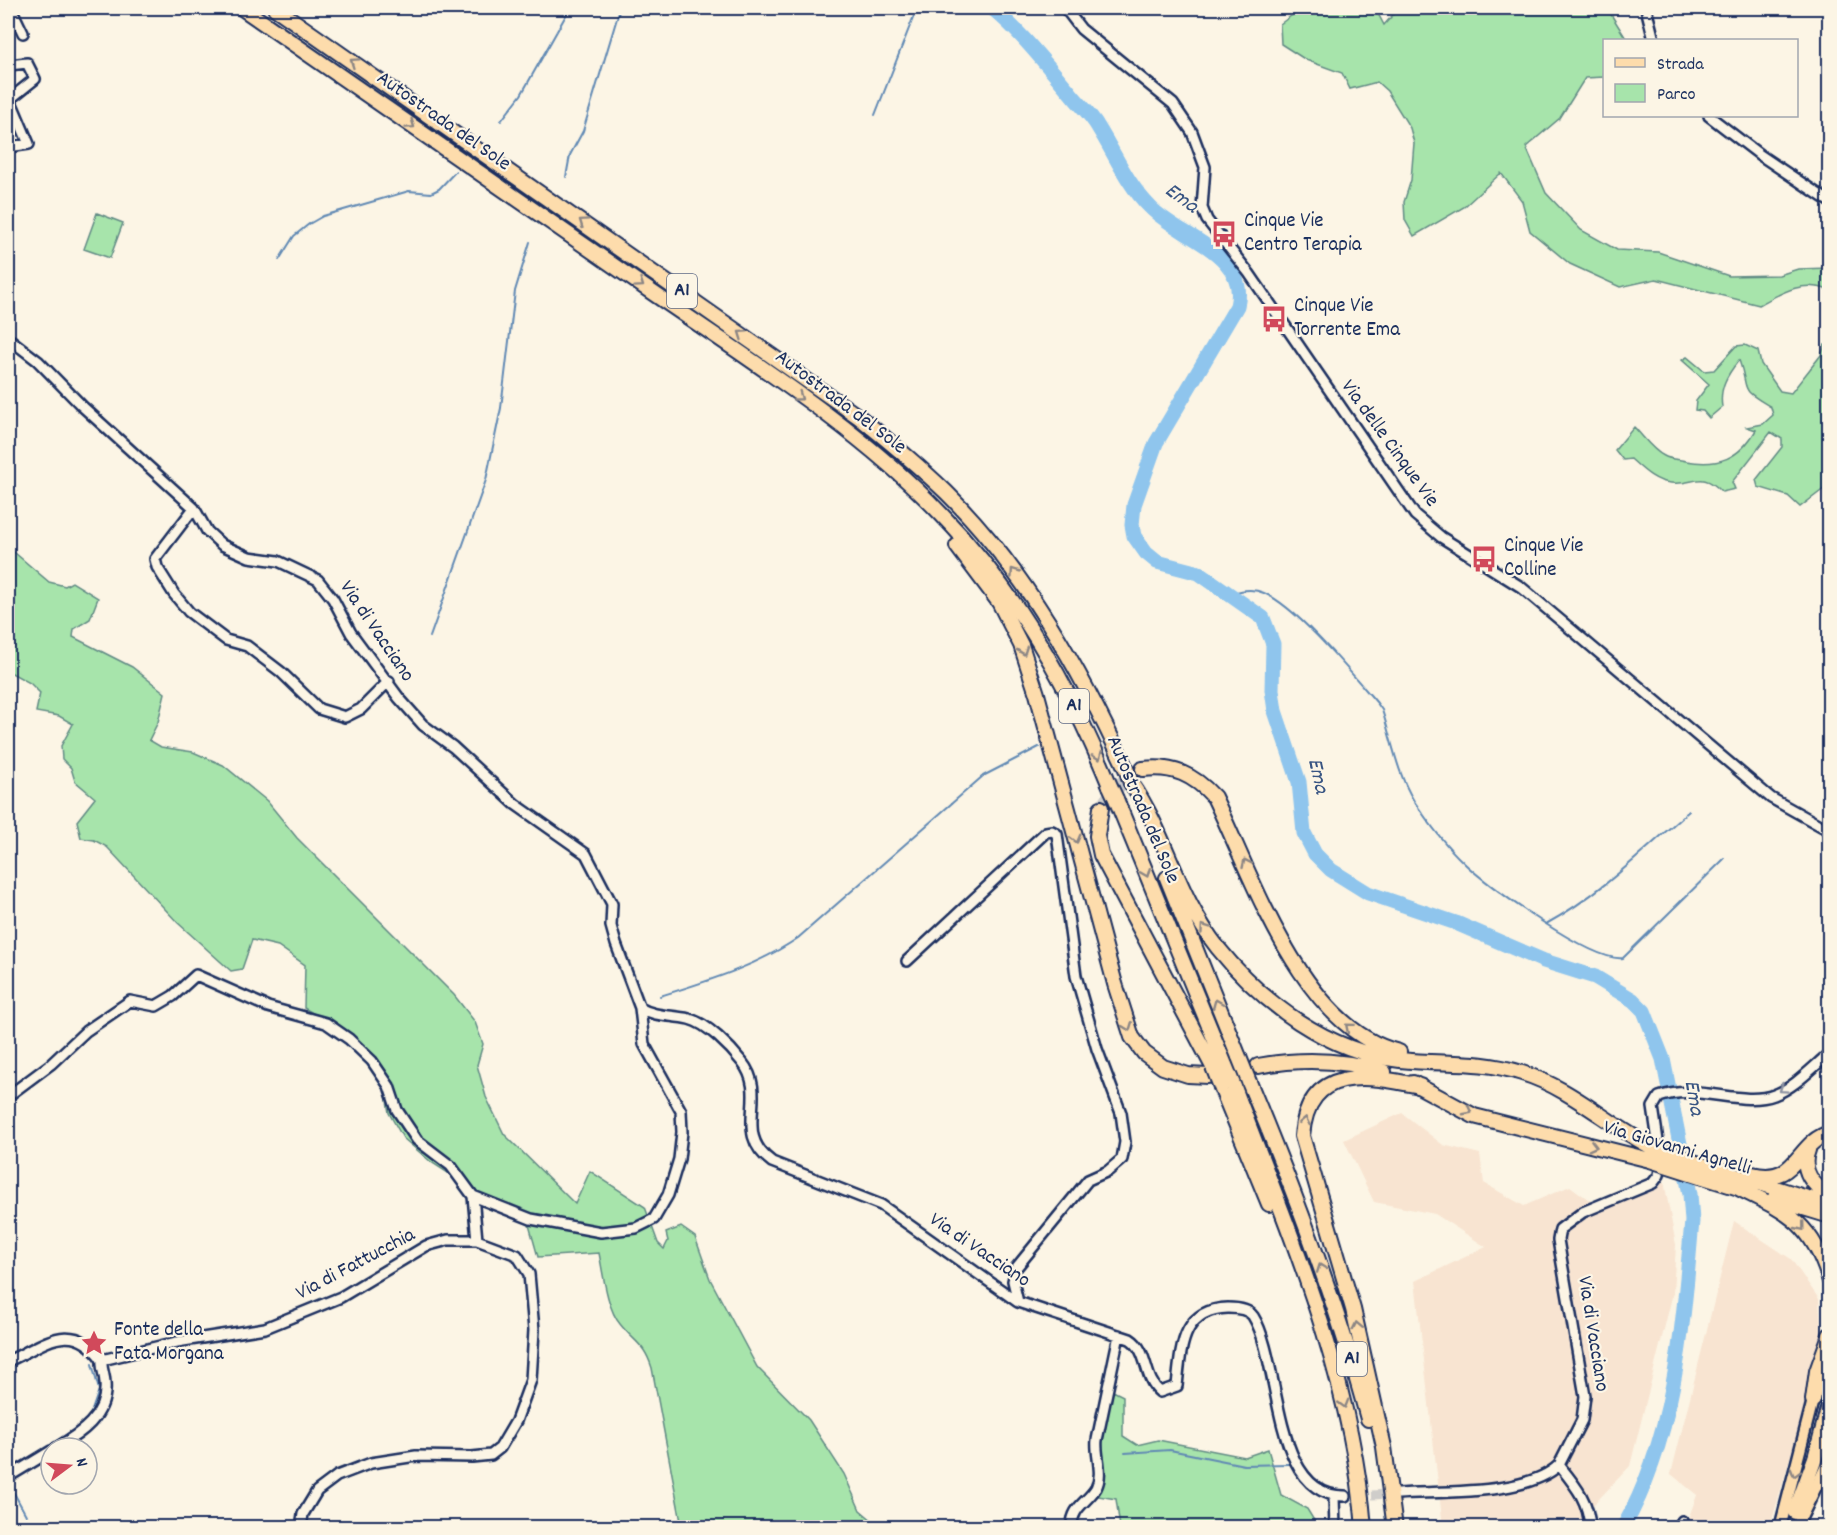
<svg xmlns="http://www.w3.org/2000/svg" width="1837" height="1535" font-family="Dekko,sans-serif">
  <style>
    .built { fill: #f8e4d1 }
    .green { fill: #a7e4ab; stroke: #618a84; stroke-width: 1.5 }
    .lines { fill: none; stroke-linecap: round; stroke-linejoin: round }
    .stream { stroke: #6189b4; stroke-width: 2 }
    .river { stroke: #8fc5ed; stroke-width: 15 }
    .minor-tunnel { stroke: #cfcdca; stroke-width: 9; stroke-dasharray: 9 4.5; stroke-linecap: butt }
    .highway-tunnel { stroke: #cfcdca; stroke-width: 14; stroke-dasharray: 14 7; stroke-linecap: butt }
    .minor-casing { stroke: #1b2f5e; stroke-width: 14 }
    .major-casing { stroke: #1b2f5e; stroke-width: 15 }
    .highway-casing { stroke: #1b2f5e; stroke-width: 18 }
    .minor { stroke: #fcf5e5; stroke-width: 9 }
    .major { stroke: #fddcac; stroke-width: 10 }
    .highway { stroke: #fddcac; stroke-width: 14 }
    .highway-bridge-casing { stroke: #1b2f5e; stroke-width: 18; stroke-linecap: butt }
    .highway-bridge { stroke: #fddcac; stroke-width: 14 }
    .oneway { stroke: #8c8685 }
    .oneway2 { stroke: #8c92a2 }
    .labels { text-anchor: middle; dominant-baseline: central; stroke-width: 4.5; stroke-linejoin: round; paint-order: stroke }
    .shield { fill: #fcf5e5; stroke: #5e6a86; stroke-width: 1.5 }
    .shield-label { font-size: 20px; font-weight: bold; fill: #1b2f5e }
    .street-label { font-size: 21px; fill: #1b2f5e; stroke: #fcf5e5 }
    .poi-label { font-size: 21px; fill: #1b2f5e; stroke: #fcf5e5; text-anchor: start }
    .water-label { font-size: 22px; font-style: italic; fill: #385482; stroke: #fcf5e5 }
  </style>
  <rect width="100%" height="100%" fill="#fcf5e5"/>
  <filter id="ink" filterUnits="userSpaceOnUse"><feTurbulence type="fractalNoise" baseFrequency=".0167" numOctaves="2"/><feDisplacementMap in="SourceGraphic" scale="12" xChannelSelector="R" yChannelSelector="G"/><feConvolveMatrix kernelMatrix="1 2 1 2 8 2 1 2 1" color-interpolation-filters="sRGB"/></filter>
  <g filter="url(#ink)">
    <path class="built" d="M 1402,1113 L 1443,1145 L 1480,1154 L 1484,1183 L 1524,1206 L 1570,1186 L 1592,1202 L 1663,1176 L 1676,1245 L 1673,1293 L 1630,1466 L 1582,1517 L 1581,1527 L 1443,1527 L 1415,1281 L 1486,1247 L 1435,1214 L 1374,1202 L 1344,1140 Z
      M 1734,1221 L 1791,1259 L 1819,1299 L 1822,1341 L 1808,1435 L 1796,1438 L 1770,1527 L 1698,1527 L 1687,1522 L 1697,1495 L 1671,1474 Z"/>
    <path class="green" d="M 1302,8 L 1375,8 L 1384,25 L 1399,8 L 1607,8 L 1627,40 L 1604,40 L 1604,77 L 1585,78 L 1560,118 L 1526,147 L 1546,193 L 1581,230 L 1617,250 L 1658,252 L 1729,276 L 1779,275 L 1798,269 L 1829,268 L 1829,290 C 1802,280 1783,292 1759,305 L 1656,279 L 1620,287 L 1570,264 L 1530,231 L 1522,201 L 1501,173 L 1464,207 L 1414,236 L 1405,220 L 1404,202 L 1411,180 L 1414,143 L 1410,128 L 1387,91 L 1377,82 L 1350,89 L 1342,73 L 1306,60 L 1281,44 L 1280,24 Z
      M 97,213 L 123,223 L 110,258 L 84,249 Z
      M 1829,344 L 1829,485 L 1800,507 L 1788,496 L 1758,487 L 1756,480 L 1782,447 L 1782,439 L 1771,432 L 1732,482 L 1735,489 L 1722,492 C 1701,469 1694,486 1671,483 C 1655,482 1642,469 1631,459 L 1623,460 L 1615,450 L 1634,427 C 1643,436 1652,450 1664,456 C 1671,460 1678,459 1686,461 C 1718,467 1739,459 1756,430 L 1747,427 L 1763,424 L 1773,415 L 1771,407 C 1736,386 1751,393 1739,360 C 1727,375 1719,388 1722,407 L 1709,418 L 1703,411 L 1695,410 L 1696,401 L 1709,384 L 1682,360 L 1687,357 L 1704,371 L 1714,370 L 1736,346 L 1745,345 L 1758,351 L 1761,364 L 1780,391 L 1791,393 L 1821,355 L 1825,345 Z
      M 8,547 L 49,582 L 65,586 L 72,582 L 98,598 L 90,619 L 74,629 L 73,637 L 132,667 L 165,693 L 158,722 L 149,740 L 161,747 L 193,752 L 223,765 L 267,801 L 297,838 L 454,995 L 475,1022 L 483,1044 L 477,1065 L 486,1097 L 504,1134 L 575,1204 L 590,1171 L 645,1207 L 658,1243 L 664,1249 L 668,1241 L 666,1233 L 681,1227 L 695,1237 L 710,1279 L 757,1367 L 809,1420 L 844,1474 L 860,1510 L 880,1527 L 682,1527 L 652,1368 C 644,1343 635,1343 620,1324 C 607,1309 603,1273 599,1253 L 538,1257 L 526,1214 L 485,1197 L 431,1162 L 403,1138 L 389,1113 L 385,1088 L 344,1031 L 304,1008 L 305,965 L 278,946 L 252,940 L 242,969 L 231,971 L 178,923 L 107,847 L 94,840 L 81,838 L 77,821 L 95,798 L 75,781 L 71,768 L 62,759 L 61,746 L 73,724 L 59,716 L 36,712 L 40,693 L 30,683 L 8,671 Z
      M 1113,1391 L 1123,1396 L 1123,1436 L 1137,1445 L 1158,1440 L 1245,1457 L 1268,1449 L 1281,1495 L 1307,1509 L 1318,1527 L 1120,1527 L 1116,1499 L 1098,1496 L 1104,1465 L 1100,1451 Z"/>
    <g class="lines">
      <path class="stream" d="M 875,115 L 917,8
        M 501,121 L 521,95 L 570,8
        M 566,177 L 570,155 L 583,131 L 620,8
        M 279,260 L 294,236 L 309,224 L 323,216 L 409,191 L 431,193 L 439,189 L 456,171
        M 1227,595 C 1239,591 1251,587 1264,593 C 1297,607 1352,674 1377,703 L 1382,710 C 1392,741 1397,773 1414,801 C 1428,822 1445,845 1463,862 C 1486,885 1593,963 1623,958 L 1724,859
        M 430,637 L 486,480 L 501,408 L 515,291 L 530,242
        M 1546,924 C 1601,894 1643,851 1689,811
        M 660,996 C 708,981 757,966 798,938 L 983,776 L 1039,747
        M 90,1416 L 99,1390 L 92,1364
        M 1125,1453 L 1170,1450 L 1244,1465 L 1289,1464
        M 8,1471 L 76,1430
        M 8,1482 L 33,1528"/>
      <path class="river" d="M 992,8 C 1021,32 1044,62 1069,91 C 1078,103 1091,114 1098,127 C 1115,154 1127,184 1150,207 C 1178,237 1250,253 1237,306 L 1156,443 L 1134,505 L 1132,525 L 1134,536 L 1146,553 L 1157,562 L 1199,573 L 1263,618 L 1273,644 L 1272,690 L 1275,711 L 1299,782 L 1304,833 L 1315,854 L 1331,870 L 1368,893 L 1456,923 L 1544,961 L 1595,977 L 1633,1000 L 1644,1011 L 1663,1059 L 1690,1194 L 1692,1221 C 1683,1325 1676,1435 1623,1528"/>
      <path class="minor-tunnel" d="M 1345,1496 L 1395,1494"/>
      <path class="highway-tunnel" d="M 1101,808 C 1112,791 1125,778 1143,769"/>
      <g class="minor-casing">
        <path id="minor" d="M 11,8 L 23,33
          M 1065,8 L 1081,29 L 1173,104 L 1192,132 L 1205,167 L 1202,208 L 1207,220 L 1249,273 L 1415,515 L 1441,537 L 1521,587 L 1771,798 L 1830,831
          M 1646,8 L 1654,40
          M 1709,116 L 1760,155 L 1830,202
          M 8,147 L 29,144 L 10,99 L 35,79 L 27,63 L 9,65
          M 8,341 L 12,341 L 38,361 L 82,406 L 194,508 L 207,531 L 222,545 L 249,557 L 278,561 L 318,580 L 333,599 L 351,633 L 399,698 L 423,725 L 453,747 L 515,804 L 586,854 L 612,904 L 611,926 L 616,944 L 640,1008 C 655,1017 672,1015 689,1019 C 707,1023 731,1048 742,1062 C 770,1097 731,1132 772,1162 L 881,1205 L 1018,1302 L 1130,1339 C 1149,1351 1143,1378 1160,1392 L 1177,1386 C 1181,1349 1181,1309 1228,1308 C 1236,1308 1248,1309 1253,1316 C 1282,1362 1271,1497 1345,1496
          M 194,508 L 155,559 L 157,567 L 174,594 L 189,612 L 226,640 L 247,646 L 281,672 L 319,709 L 345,717 L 361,709 L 389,681
          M 907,961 L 1046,832 L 1052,831 L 1057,834 L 1076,976 L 1097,1049 L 1121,1113 L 1125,1142 L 1122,1159 L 1108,1171 L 1088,1180 L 1016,1268 L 1013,1281 L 1018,1302
          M 8,1096 L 51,1064 L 86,1031 L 130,1001 L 156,1006 L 173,996 L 196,975 L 268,1007 L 326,1023 L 349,1039 L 372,1061 L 389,1086 L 397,1110 L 417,1140 L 451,1166 L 473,1196 L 477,1240
          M 1658,1141 L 1653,1107 L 1659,1097 C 1696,1083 1741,1107 1774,1095 C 1794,1088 1813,1067 1830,1053
          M 473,1196 L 531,1219 L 601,1232 L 636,1228 L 654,1219 L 668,1195 L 679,1159 L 682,1132 L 681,1111 L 644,1044 L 640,1008
          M 102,1360 L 177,1342 L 265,1328 L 341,1297 L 426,1246 L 448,1240 L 477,1240 L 517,1255 L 529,1274 L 534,1330 L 531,1380 L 516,1421 L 500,1448 L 491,1455 L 472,1457 L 416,1456 L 371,1463 L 337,1476 L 317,1491 L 303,1514 L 301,1528
          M 8,1361 C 41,1347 72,1316 102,1360
          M 56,1448 C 80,1434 108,1416 105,1383 C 105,1375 101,1369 102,1360
          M 1559,1465 C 1575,1485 1589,1501 1590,1528
          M 8,1477 L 51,1451
          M 1398,1494 C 1441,1491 1527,1496 1559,1465 L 1582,1420 L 1585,1396 L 1558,1240 L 1560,1229 L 1583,1212 L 1653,1183 L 1659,1175 L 1660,1169
          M 1334,1497 L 1335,1528
          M 1072,1528 C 1071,1507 1087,1503 1096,1488 C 1104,1473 1095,1455 1097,1440 L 1119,1335
          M 1681,1528 L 1682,1521"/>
      </g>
      <g class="major-casing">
        <path id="major" d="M 1780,1528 L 1813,1400
          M 1796,1528 L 1830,1458"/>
      </g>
      <g class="highway-casing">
        <path id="highway" d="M 242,8 C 379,103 516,198 653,293 C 750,360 860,429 941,514 C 1016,591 1070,687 1110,786
          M 275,8 L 859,417 C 889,441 918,465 946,492 C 1025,570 1081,671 1127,771
          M 957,546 L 999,602 L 1021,645 L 1037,694 L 1115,984 L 1132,1037 L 1144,1053 L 1163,1067 L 1188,1075 L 1208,1076
          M 1143,769 C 1173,765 1194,775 1214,797 C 1253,877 1302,1029 1399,1052
          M 1131,783 C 1167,835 1176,895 1218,948 C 1262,1003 1328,1052 1400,1060 C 1445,1065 1477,1059 1522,1073 C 1571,1088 1607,1124 1652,1147
          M 1116,799 L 1225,1065
          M 1101,808 L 1097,836 L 1101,855 L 1213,1067
          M 1167,878 L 1239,1057
          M 1258,1066 C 1301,1058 1343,1059 1384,1072
          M 1249,1082 C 1295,1192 1337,1303 1368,1419
          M 1413,1083 L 1474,1116 L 1650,1160
          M 1221,1087 L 1269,1204
          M 1234,1087 C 1288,1229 1352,1375 1364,1528
          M 1808,1150 C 1800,1170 1813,1186 1830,1196
          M 1702,1165 L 1830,1205
          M 1752,1174 C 1798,1186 1796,1142 1830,1133
          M 1700,1176 L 1742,1189
          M 1734,1186 C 1787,1212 1812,1221 1830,1281
          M 1774,1199 L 1830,1216
          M 1813,1400 L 1817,1371 L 1830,1335
          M 1795,1512 L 1815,1458 L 1827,1413
          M 1395,1528 L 1384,1447 L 1353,1309 L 1302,1136 C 1308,1064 1367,1075 1420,1086"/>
      </g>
      <use href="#minor" class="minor"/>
      <use href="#major" class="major"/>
      <use href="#highway" class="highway"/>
      <g class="highway-bridge-casing">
        <path id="highway-bridge" d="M 1127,771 L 1131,783
          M 1110,786 L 1116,799
          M 1239,1057 L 1249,1082
          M 1225,1065 L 1234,1087
          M 1213,1067 L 1221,1087
          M 1652,1147 L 1702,1165
          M 1650,1160 L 1700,1176
          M 1827,1413 L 1830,1403"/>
      </g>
      <use href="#highway-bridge" class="highway-bridge"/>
    </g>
    <defs><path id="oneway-chevron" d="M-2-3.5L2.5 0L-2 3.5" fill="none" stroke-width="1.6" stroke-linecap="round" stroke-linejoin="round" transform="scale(1.5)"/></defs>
    <g class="oneway">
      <use href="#oneway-chevron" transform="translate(354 62) rotate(-145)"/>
      <use href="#oneway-chevron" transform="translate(411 125) rotate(35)"/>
      <use href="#oneway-chevron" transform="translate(583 222) rotate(-145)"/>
      <use href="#oneway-chevron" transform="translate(640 284) rotate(35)"/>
      <use href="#oneway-chevron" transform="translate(742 334) rotate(-145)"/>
      <use href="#oneway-chevron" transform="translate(799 397) rotate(36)"/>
      <use href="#oneway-chevron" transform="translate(1014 572) rotate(-125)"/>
      <use href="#oneway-chevron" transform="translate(1023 651) rotate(71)"/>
      <use href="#oneway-chevron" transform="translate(1098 756) rotate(67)"/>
      <use href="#oneway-chevron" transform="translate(1076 839) rotate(75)"/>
      <use href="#oneway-chevron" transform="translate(1246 863) rotate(-115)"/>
      <use href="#oneway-chevron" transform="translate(1146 873) rotate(68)"/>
      <use href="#oneway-chevron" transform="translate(1204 928) rotate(-125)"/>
      <use href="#oneway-chevron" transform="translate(1217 1003) rotate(-112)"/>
      <use href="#oneway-chevron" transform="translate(1128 1027) rotate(69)"/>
      <use href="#oneway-chevron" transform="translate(1349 1027) rotate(-140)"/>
      <use href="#oneway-chevron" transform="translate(1468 1111) rotate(28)"/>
      <use href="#oneway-chevron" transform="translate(1305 1121) rotate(-79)"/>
      <use href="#oneway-chevron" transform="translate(1593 1146) rotate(14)"/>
      <use href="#oneway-chevron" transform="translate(1801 1227) rotate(51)"/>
      <use href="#oneway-chevron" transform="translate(1321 1268) rotate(-110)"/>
      <use href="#oneway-chevron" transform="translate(1357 1326) rotate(-102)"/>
      <use href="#oneway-chevron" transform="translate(1344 1404) rotate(74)"/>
      <use href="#oneway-chevron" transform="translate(1795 1473) rotate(106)"/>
    </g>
    <use class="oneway2" href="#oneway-chevron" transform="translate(1783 1089) rotate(146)"/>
  </g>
  <defs>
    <g id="bus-bare" transform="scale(2.07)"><path d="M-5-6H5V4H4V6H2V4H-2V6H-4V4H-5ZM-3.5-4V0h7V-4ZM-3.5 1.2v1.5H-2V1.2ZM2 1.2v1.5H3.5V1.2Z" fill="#d1495b" stroke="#fcf5e5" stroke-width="2.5" paint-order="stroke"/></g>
    <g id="sight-bare" transform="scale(2.07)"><path d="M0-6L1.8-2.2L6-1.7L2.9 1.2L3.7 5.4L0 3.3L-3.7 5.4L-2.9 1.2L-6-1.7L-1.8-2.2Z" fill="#d1495b" stroke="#fcf5e5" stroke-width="2.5" paint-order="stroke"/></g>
  </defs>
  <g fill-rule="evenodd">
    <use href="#bus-bare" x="1224" y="234"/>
    <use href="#bus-bare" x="1274" y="319"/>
    <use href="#bus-bare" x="1484" y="559"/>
    <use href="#sight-bare" x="94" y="1343"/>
  </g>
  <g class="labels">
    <g class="shield">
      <rect x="667" y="274" width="30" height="34" rx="4.5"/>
      <rect x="1059" y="689" width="30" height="34" rx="4.5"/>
      <rect x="1337" y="1342" width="30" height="34" rx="4.5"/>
    </g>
    <g class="shield-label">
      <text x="682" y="291">A1</text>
      <text x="1074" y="706">A1</text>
      <text x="1352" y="1359">A1</text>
    </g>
    <g class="street-label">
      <text transform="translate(443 122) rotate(35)">Autostrada del Sole</text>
      <text transform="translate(840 403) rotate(37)">Autostrada del Sole</text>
      <text transform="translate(1389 444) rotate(54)">Via delle Cinque Vie</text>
      <text transform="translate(376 632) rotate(56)">Via di Vacciano</text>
      <text transform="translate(1142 810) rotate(67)">Autostrada del Sole</text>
      <text transform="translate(1677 1149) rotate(16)">Via Giovanni Agnelli</text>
      <text transform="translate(979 1251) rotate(34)">Via di Vacciano</text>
      <text transform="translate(356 1265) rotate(-28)">Via di Fattucchia</text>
      <text transform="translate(1592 1334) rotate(81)">Via di Vacciano</text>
    </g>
    <g class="poi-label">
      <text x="1244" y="222">Cinque Vie<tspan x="1244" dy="24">Centro Terapia</tspan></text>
      <text x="1294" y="307">Cinque Vie<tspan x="1294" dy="24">Torrente Ema</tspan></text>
      <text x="1504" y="547">Cinque Vie<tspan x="1504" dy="24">Colline</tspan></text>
      <text x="114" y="1331">Fonte della<tspan x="114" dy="24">Fata Morgana</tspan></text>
    </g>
    <g class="water-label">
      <text transform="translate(1181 199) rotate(36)">Ema</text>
      <text transform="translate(1317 776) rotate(77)">Ema</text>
      <text transform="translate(1693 1098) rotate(80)">Ema</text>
    </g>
  </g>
  <rect width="1837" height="1535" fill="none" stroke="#fcf5e5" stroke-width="30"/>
  <rect x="15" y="15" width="1807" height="1505" fill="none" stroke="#1b2f5e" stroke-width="2" filter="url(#ink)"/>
  <rect x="1603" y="39" width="195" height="78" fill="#fcf5e5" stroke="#a2a6af" stroke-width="1.5"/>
  <rect x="1615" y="58" width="30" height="9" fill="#fddcac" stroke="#a2a6af" stroke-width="1.5"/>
  <text x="1657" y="69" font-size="18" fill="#1b2f5e">Strada</text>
  <rect x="1615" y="84" width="30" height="18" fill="#a7e4ab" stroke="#a2a6af" stroke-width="1.5"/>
  <text x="1657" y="99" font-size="18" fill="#1b2f5e">Parco</text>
  <g transform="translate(69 1466) rotate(74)"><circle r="28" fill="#fcf5e5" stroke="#a2a6af" stroke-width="1.5"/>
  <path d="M0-4.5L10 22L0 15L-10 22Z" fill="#d1495b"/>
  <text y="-9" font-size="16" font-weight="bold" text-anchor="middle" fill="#1b2f5e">N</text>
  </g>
</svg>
